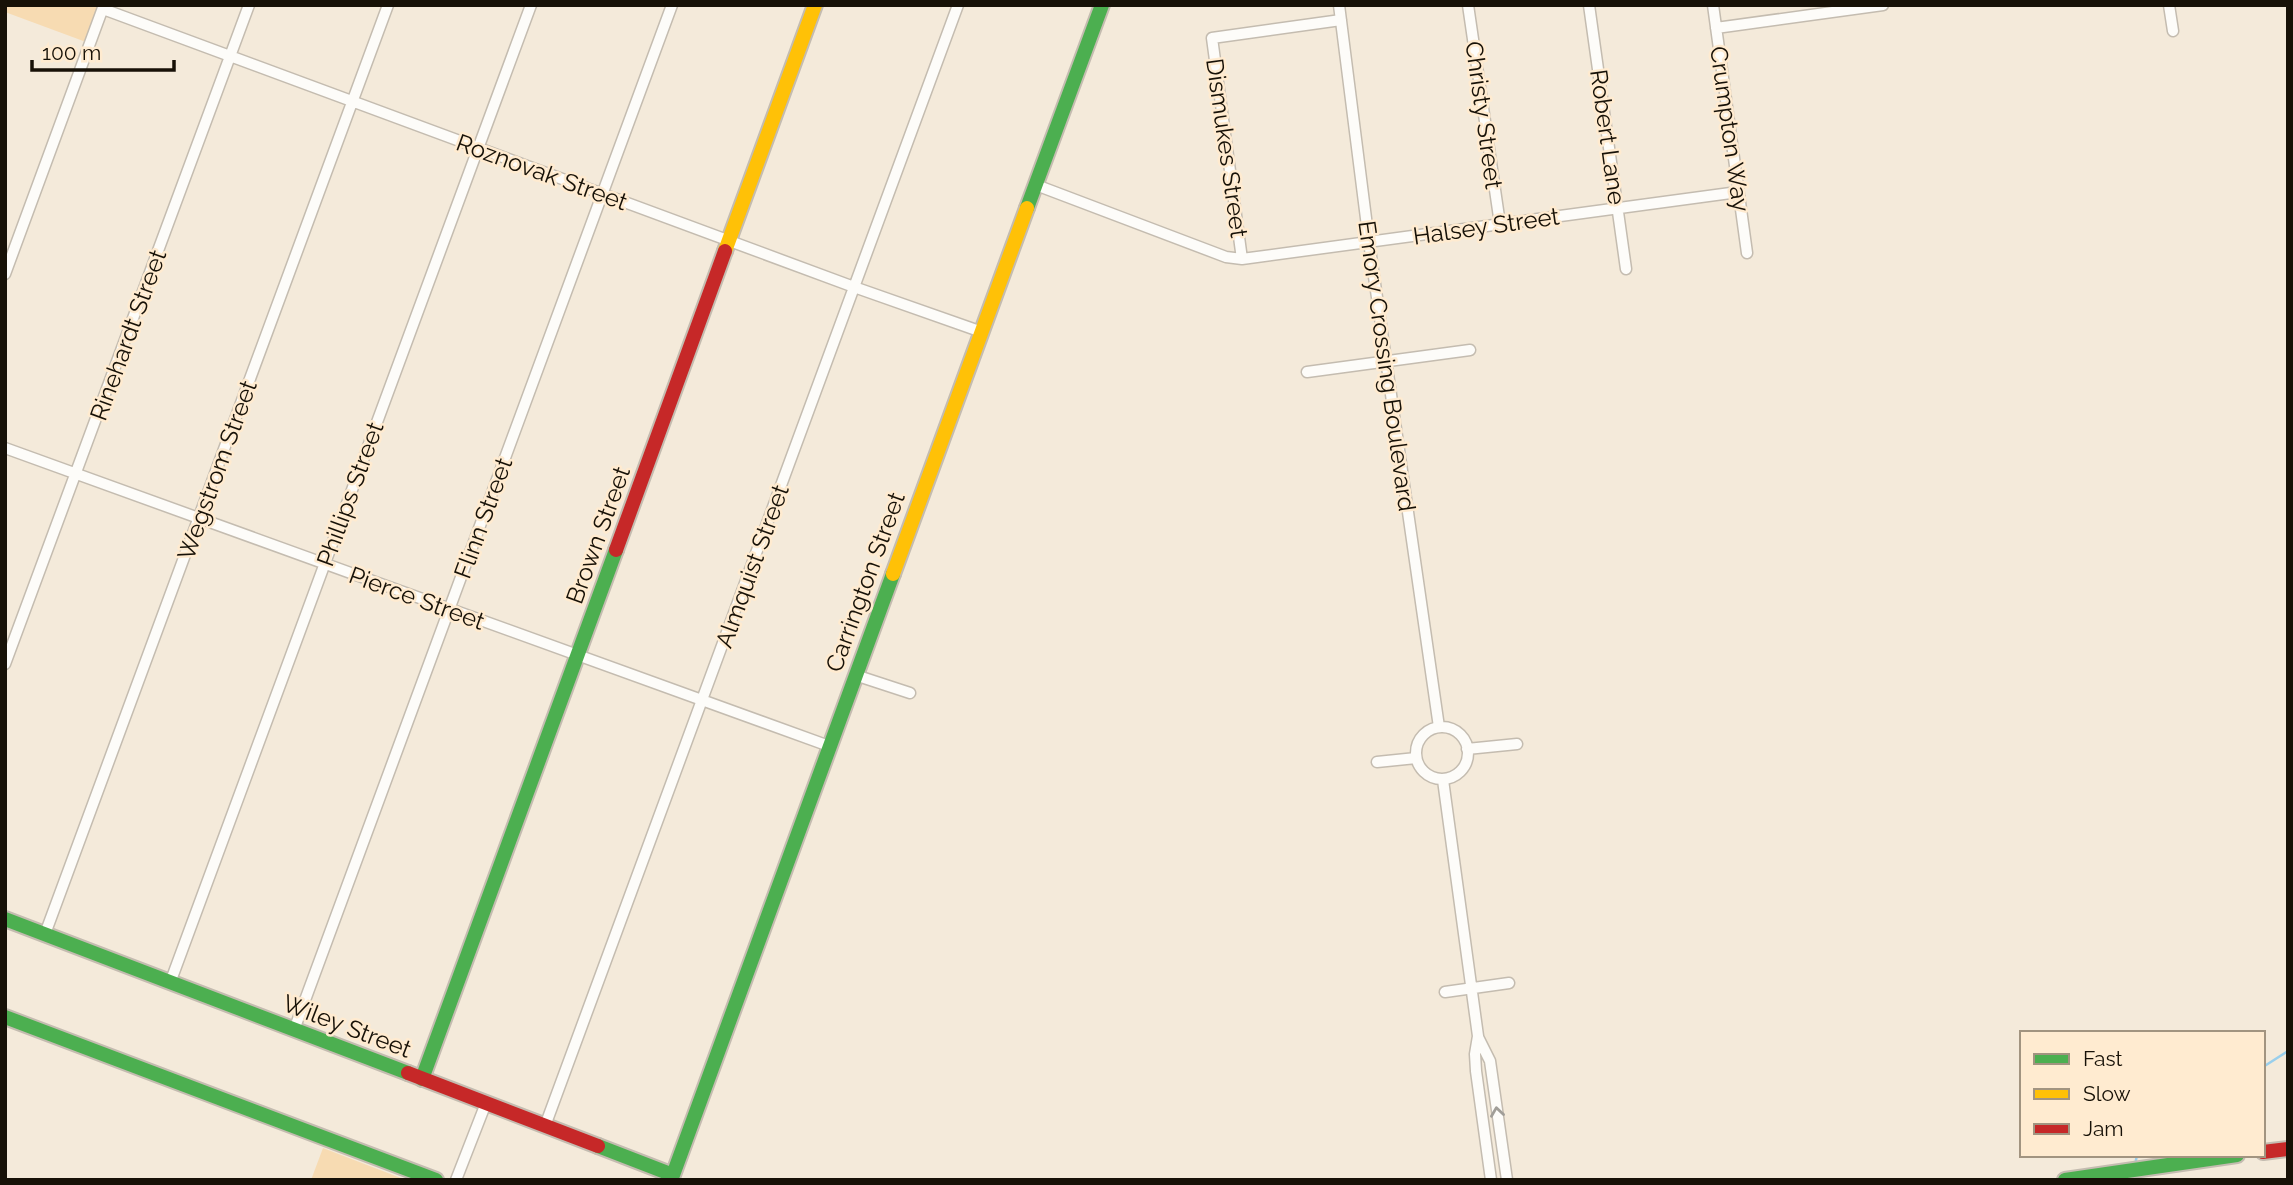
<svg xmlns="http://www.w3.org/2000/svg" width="2293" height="1185" font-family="Raleway,sans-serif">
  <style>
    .green { fill: #f7dbb2 }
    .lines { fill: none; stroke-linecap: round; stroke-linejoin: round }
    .stream { stroke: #99cfec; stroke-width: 2.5 }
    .street-casing { stroke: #c4bcb0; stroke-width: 13 }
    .fast-casing { stroke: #c4bcb0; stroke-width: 18 }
    .slow-casing { stroke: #c4bcb0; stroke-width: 18 }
    .jam-casing { stroke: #c4bcb0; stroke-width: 18 }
    .street { stroke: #fdfcf9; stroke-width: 10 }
    .fast { stroke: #4caf50; stroke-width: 14 }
    .slow { stroke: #ffc107; stroke-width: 14 }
    .jam { stroke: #c62828; stroke-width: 14 }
    .oneway { stroke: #a19e98 }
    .labels { text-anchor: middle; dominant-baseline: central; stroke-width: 5; stroke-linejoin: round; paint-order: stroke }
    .street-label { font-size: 24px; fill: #171107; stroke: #ffebd0 }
  </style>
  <rect width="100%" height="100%" fill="#f4eada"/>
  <path class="green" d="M 5,5 L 99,5 L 86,42 L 5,12 Z
    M 323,1148 L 406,1180 L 311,1180 Z"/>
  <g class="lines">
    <path class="stream" d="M 2263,1067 L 2288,1051
      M 2135,1165 L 2137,1155"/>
    <g class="street-casing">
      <path id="street" d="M 1339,5 L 1369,242 L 1439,727
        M 1468,5 L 1500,224
        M 1589,5 L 1626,269
        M 1713,5 L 1747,253
        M 2169,5 L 2173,31
        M 103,9 L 854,287 L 982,332
        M 1716,28 L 1883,5
        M 1036,185 L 1226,257 L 1242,259 L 1738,192
        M 1242,259 L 1212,38 L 1341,20
        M 5,274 L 104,5
        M 1307,372 L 1470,350
        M 5,448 L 829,746
        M 5,664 L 249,5
        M 855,675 L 910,693
        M1416 753a26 26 0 1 1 52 0a26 26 0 1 1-52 0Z
        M 1467,749 L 1517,744
        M 1377,762 L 1416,758
        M 1443,780 L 1478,1036 L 1475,1054 L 1476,1071 L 1491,1180
        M 45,934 L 388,5
        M 170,983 L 531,5
        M 1445,992 L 1509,983
        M 294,1030 L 672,5
        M 1478,1037 L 1490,1061 L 1507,1180
        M 545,1126 L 958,5
        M 456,1180 L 486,1103"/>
    </g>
    <g class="fast-casing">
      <path id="fast" d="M 1027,208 L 1102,5
        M 5,919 L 408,1073
        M 5,1017 L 436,1180
        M 422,1079 L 616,550
        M 598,1146 L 673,1175 L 893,574
        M 2065,1180 L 2237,1155"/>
    </g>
    <g class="slow-casing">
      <path id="slow" d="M 725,251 L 815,5
        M 893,574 L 1027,208"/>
    </g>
    <g class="jam-casing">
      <path id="jam" d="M 616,550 L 725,251
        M 408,1073 L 598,1146
        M 2263,1152 L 2288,1149"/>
    </g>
    <use href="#street" class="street"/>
    <use href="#fast" class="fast"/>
    <use href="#slow" class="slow"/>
    <use href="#jam" class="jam"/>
  </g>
  <defs><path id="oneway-chevron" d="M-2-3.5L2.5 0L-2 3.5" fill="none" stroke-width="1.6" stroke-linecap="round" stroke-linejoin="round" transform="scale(1.75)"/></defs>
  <use class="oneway" href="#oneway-chevron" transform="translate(1497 1112) rotate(-98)"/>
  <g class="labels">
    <g class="street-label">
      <text transform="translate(1484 115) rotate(82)">Christy Street</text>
      <text transform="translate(1730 129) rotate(82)">Crumpton Way</text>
      <text transform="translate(1608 137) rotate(82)">Robert Lane</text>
      <text transform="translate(1227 148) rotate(82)">Dismukes Street</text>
      <text transform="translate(542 172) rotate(20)">Roznovak Street</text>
      <text transform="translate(1486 226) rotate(-8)">Halsey Street</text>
      <text transform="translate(128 335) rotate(-70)">Rinehardt Street</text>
      <text transform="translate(1387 366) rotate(82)">Emory Crossing Boulevard</text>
      <text transform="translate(217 470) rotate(-70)">Wegstrom Street</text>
      <text transform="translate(350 494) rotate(-70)">Phillips Street</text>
      <text transform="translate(483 518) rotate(-70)">Flinn Street</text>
      <text transform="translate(598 535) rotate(-70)">Brown Street</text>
      <text transform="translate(752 566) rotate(-70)">Almquist Street</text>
      <text transform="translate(865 582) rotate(-70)">Carrington Street</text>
      <text transform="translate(417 598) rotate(20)">Pierce Street</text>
      <text transform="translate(347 1026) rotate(21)">Wiley Street</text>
    </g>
  </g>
  <rect width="2293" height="1185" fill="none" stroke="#171107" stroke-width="14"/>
  <rect x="2020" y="1031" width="245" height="126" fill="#ffebd0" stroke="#a29480" stroke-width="2"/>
  <rect x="2034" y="1054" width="35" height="10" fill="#4caf50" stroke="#a29480" stroke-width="2"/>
  <text x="2083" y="1066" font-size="21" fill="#171107">Fast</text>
  <rect x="2034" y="1089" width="35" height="10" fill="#ffc107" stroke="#a29480" stroke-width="2"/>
  <text x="2083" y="1101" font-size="21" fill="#171107">Slow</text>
  <rect x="2034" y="1124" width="35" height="10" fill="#c62828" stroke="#a29480" stroke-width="2"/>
  <text x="2083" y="1136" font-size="21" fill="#171107">Jam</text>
  <path d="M32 60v10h142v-10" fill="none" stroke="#171107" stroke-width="3.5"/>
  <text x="42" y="60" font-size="21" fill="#171107" stroke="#ffebd0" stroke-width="5" paint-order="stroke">100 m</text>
</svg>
